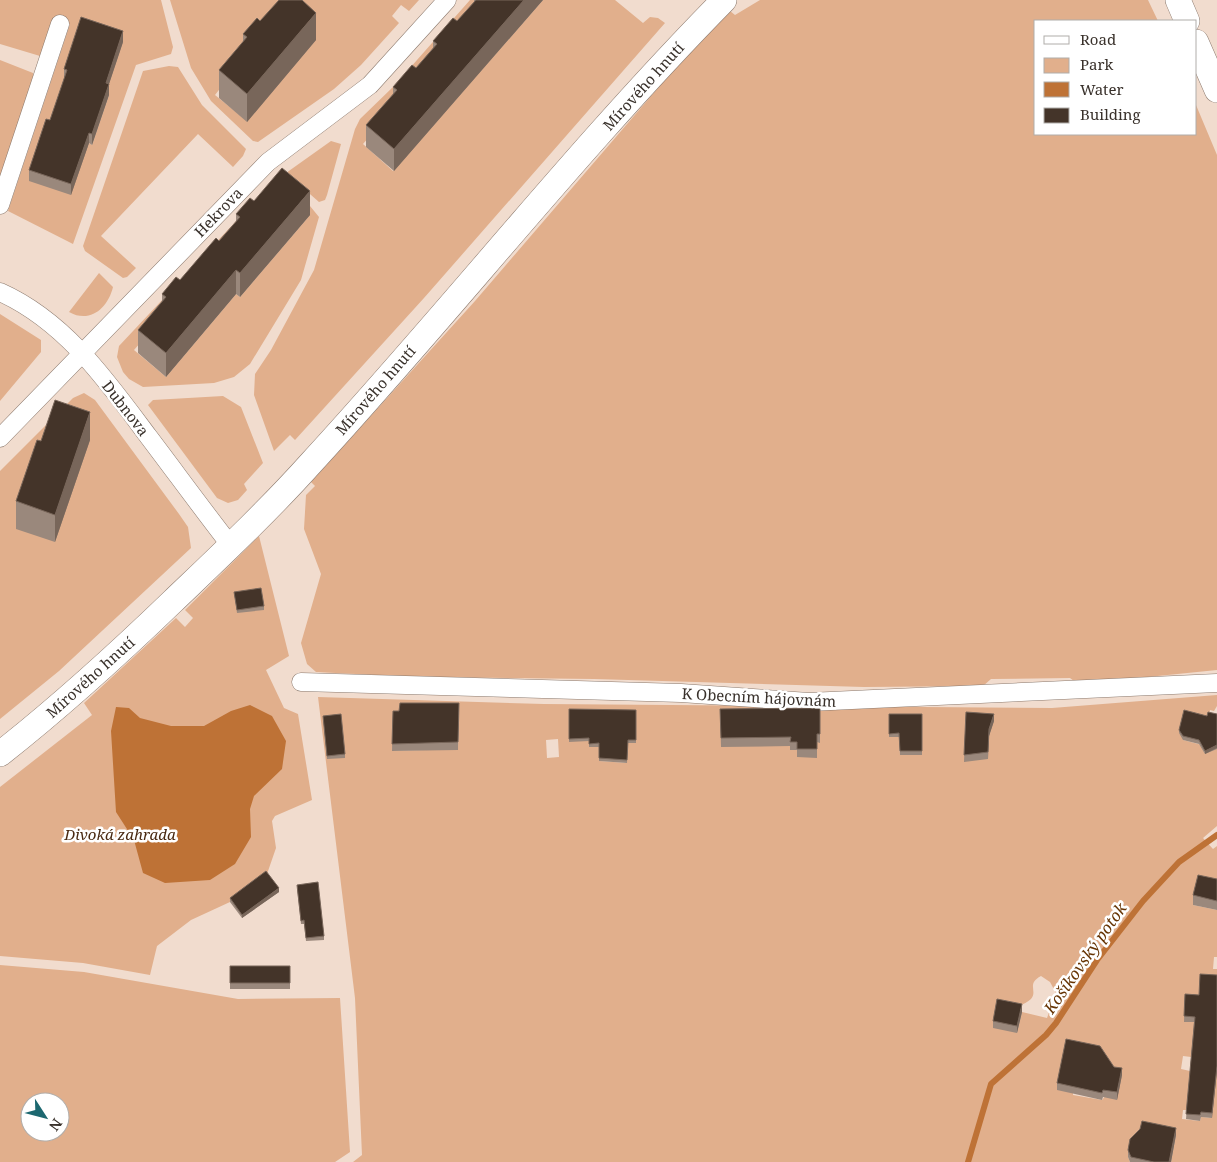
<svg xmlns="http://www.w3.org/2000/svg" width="1217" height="1162" font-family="'Noto Serif',serif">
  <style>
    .green { fill: #e1af8c; fill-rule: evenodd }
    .water { fill: #be7236 }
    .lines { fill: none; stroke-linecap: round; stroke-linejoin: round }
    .stream { stroke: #be7236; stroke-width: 6 }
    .street-casing { stroke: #8c7a6e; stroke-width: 19 }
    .secondary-casing { stroke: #8c7a6e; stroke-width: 26 }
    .street { stroke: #fff; stroke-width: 18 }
    .secondary { stroke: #fff; stroke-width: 25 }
    .wall { fill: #9a887c }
    .shaded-wall { fill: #78665a }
    .building { fill: #443429; stroke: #78665a }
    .labels { text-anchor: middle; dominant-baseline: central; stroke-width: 5; stroke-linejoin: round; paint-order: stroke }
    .street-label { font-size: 15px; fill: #39312b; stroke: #fff }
    .park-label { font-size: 15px; font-style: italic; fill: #492911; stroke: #fff }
    .water-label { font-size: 16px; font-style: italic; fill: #663404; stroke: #fff }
  </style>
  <rect width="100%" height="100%" fill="#f1dcce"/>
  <path class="green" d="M 0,0 L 161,0 L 173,47 L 171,54 L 136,65 L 73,244 L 8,211 L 70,24 L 54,19 L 43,52 L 40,56 L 0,44 ZM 64,79 L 109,95 L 92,145 L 89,143 Z
    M 170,0 L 419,0 L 409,11 L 401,5 L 392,16 L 399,23 L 361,65 L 334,89 L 258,142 L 253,141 L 211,101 L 191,68 ZM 222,86 L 247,121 L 215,95 Z
    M 470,0 L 488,0 L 363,144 L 393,171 L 543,0 L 615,0 L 643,23 L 650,17 L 658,18 L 665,23 L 424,298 L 295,440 L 290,435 L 274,451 L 254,395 L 255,374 L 271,350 L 314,270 L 355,129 L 360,119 L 394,86 Z
    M 760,0 L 1148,0 L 1158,21 L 1036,21 L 1036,134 L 1196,134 L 1196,105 L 1217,155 L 1217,670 L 1078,684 L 1070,678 L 991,679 L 983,686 L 864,687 L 594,679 L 415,677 L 316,672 L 307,664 L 301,643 L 321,574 L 304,529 L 306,495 L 315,486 L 311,482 L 475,301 L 664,81 L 730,11 L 735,15 Z
    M 0,60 L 33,73 L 33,79 L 0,178 Z
    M 169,66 L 178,67 L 202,105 L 246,149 L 243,156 L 233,167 L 198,134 L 101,236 L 136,268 L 127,277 L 123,278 L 85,251 L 83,246 L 143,71 Z
    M 331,141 L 341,144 L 327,195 L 325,200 L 319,202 L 286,173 Z
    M 253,203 L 310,206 L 319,217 L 301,280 L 250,364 L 234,377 L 214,383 L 143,387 L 129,379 L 123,372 L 117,357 L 119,346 ZM 310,215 L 240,297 L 236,294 L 166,377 L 134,350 L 141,342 Z
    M 99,273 L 113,287 C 108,308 90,324 69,312 Z
    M 0,314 L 41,340 L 41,352 L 0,401 Z
    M 84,393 L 95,400 L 179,514 L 188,527 L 191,548 L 59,671 L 0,719 L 0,471 L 73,398 Z
    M 223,396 L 241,407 L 263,463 L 244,484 L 247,490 L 238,500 L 228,503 L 217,498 L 148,405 L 153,400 Z
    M 259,536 L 289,656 L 266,670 L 284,708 L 298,714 L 312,800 L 275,816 L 272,821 L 276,848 L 267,874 L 230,902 L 191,920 L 157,946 L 150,975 L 83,963 L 0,956 L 0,787 L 92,715 L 84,703 L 176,618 L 185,627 L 193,618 L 185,610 Z
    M 1217,695 L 1217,706 L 1214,711 L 1210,710 L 1209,716 L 1183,740 L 1217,749 L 1217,826 L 1203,838 L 1213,849 L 1217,846 L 1217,889 L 1193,905 L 1217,910 L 1217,957 L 1214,957 L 1213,969 L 1217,969 L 1217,1023 L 1193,1044 L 1191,1057 L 1183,1056 L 1181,1069 L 1190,1071 L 1217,1066 L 1217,1162 L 1171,1162 L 1176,1135 L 1128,1157 L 1130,1162 L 353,1162 L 362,1155 L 355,998 L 318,697 L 544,704 L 1052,708 ZM 459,711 L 458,749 L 392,751 L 399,718 ZM 922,718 L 900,755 L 899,737 ZM 558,739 L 559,757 L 547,758 L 546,740 ZM 627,753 L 627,763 L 599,761 ZM 1041,976 L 1050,982 L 1056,993 L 1047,1018 L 1022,1012 L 1017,1033 L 1019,1006 C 1023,1004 1028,1002 1031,999 C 1038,991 1026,984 1041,976 ZM 1122,1076 L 1102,1100 L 1073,1095 L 1073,1093 ZM 1183,1110 L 1187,1110 L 1212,1118 L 1201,1117 L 1200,1121 L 1182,1119 Z
    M 0,965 L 84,972 L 238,999 L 340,998 L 350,1152 L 335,1162 L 0,1162 ZM 30,1102 L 60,1102 L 60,1132 L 30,1132 Z"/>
  <path class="water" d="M 250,705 L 272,716 L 286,741 L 282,769 L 254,796 L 250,809 L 251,837 L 235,864 L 210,880 L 165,883 L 143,873 L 134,840 L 116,812 L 111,731 L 116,707 L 129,708 L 140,718 L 171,726 L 204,726 L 231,711 Z"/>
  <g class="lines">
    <path class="stream" d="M 968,1162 L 991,1084 L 1046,1035 L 1056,1023 L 1097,960 L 1143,901 L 1179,862 L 1217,835"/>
    <g class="street-casing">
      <path id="street" d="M 0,205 L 60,24
        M 0,292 C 65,321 107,381 148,436 C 176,473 203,510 231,546
        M 0,438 L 268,162 L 370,85 L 447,0
        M 301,682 L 681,693 L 809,702 L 1217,683"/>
    </g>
    <g class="secondary-casing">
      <path id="secondary" d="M 1178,0 L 1187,21
        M 1196,42 L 1217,90
        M 0,754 C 61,706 118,654 173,601 C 220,556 268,511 311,463 C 451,311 579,147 724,0"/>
    </g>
    <use href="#street" class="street"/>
    <use href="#secondary" class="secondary"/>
  </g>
  <path class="wall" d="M 474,0 L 543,0 L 394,171 L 366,147 L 366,125 L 393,94 L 393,87 L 416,68 L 433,48 L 433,41 L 457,21 L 474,2 Z
    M 260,21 L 316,40 L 247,122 L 219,98 L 219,70 L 243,42 L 243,34 Z
    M 123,42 L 109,84 L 109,95 L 92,145 L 89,143 L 71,195 L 29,181 L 29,170 L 50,120 L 64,79 L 64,69 Z
    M 254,201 L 310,215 L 240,297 L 236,294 L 166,377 L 138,353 L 138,330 L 162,301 L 162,294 L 180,280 L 219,241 L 236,222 L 236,214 Z
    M 90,440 L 55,542 L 16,529 L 16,501 L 41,441 Z
    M 234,592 L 264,606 L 264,610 L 237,613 Z
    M 459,703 L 458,750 L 392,751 L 393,711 L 399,711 Z
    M 820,708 L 820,743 L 817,742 L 817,758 L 797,757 L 797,750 L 790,750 L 790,746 L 721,747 L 720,709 Z
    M 569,709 L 636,710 L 636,743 L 628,743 L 627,763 L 599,761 L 599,747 L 589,747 L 589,741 L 569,742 Z
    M 966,712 L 994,721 L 989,736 L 988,759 L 964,762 Z
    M 889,714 L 922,714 L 922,755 L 900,755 L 899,737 L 889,737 Z
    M 1217,714 L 1217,749 L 1205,754 L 1199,744 L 1183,740 L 1179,733 L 1179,730 L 1207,716 Z
    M 323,716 L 345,754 L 345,758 L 327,759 Z
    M 1217,879 L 1217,910 L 1193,905 L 1193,895 Z
    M 297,888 L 324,936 L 324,940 L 306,941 L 304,924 L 301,924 Z
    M 279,892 L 242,918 L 230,902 L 230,898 Z
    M 230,966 L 290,966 L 290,989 L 230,989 Z
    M 1217,975 L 1212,1118 L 1201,1117 L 1200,1121 L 1186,1119 L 1194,1022 L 1184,1022 L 1185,994 L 1199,995 Z
    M 1022,1012 L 1017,1033 L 993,1028 L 993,1021 Z
    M 1114,1067 L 1122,1075 L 1117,1100 L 1103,1097 L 1102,1100 L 1057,1090 L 1057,1083 Z
    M 1176,1135 L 1171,1162 L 1130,1162 L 1128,1157 L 1128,1150 Z"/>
  <path class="shaded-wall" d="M 524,0 L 543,0 L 394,171 L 394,149 Z
    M 316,13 L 316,40 L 247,122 L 247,94 Z
    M 123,31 L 123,42 L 106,93 L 106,83 Z
    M 109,84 L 109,95 L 92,145 L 92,134 Z
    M 89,133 L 89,143 L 71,195 L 71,184 Z
    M 310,191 L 310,215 L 240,297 L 240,273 Z
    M 236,270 L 236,294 L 166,377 L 166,353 Z
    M 90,412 L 90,440 L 55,542 L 55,515 Z
    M 994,714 L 994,721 L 989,736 L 988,759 L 989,729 Z
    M 1217,745 L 1217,748 L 1205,754 L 1205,751 Z
    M 279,888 L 279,892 L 242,918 L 242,915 Z
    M 1022,1004 L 1022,1012 L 1017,1033 L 1017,1026 Z
    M 1217,1066 L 1217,1071 L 1212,1118 L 1212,1113 Z
    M 1122,1068 L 1122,1075 L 1117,1100 L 1117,1092 Z
    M 1176,1128 L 1176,1135 L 1171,1162 L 1169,1162 Z"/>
  <path class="building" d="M 279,0 L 302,0 L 316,13 L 247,94 L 219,70 L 247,37 L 243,34 L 257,18 L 260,21 Z
    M 476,0 L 524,0 L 394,149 L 366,125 L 397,90 L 393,87 L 412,65 L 416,68 L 437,44 L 433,41 L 453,18 L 457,21 Z
    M 81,17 L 123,31 L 106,83 L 109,84 L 92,134 L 89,133 L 71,184 L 29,170 L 46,119 L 50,120 L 67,70 L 64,69 Z
    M 282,168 L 310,191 L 240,273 L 236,270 L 166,353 L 138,330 L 166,297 L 162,294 L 176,277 L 180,280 L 216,238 L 219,241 L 240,217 L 236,214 L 250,198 L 254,201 Z
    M 55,400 L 90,412 L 55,515 L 16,501 L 37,440 L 41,441 Z
    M 261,588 L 264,606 L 237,610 L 234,592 Z
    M 400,703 L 459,703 L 458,742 L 392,744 L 393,711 L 399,711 Z
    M 820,708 L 820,734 L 817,734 L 817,749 L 797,749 L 797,742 L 790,742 L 791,737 L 721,738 L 720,709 Z
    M 569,709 L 636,710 L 636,740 L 628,740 L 627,760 L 599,758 L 599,743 L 589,744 L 589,738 L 569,739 Z
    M 1184,710 L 1207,716 L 1208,712 L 1217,714 L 1217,745 L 1205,751 L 1199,740 L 1183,736 L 1179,730 Z
    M 966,712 L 994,714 L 989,729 L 988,752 L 964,755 Z
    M 341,714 L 345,754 L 327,756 L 323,716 Z
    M 889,714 L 922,714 L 922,751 L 900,751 L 899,733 L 889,734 Z
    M 266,871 L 279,888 L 242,915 L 230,898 Z
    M 1198,875 L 1217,879 L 1217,901 L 1193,895 Z
    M 318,882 L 324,936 L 306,938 L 304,920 L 301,921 L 297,885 Z
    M 230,966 L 290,966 L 290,983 L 230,983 Z
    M 1200,974 L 1217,975 L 1217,1066 L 1212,1113 L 1201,1112 L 1200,1115 L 1186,1114 L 1195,1017 L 1184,1016 L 1185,994 L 1199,995 Z
    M 997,999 L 1022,1004 L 1017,1026 L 993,1021 Z
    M 1066,1039 L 1100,1046 L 1114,1067 L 1122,1068 L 1117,1092 L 1103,1090 L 1102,1093 L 1057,1083 Z
    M 1142,1121 L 1176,1128 L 1169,1162 L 1154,1162 L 1131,1157 L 1128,1150 L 1130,1139 L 1140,1129 Z"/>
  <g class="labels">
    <g class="street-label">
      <text transform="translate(643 86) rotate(-48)">Mírového hnutí</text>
      <text transform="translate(218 212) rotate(-46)">Hekrova</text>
      <text transform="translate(375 390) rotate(-49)">Mírového hnutí</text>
      <text transform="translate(126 408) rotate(52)">Dubnova</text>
      <text transform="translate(90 677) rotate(-42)">Mírového hnutí</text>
      <text transform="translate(759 697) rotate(3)">K Obecním hájovnám</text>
    </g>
    <g class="park-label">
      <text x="120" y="834">Divoká zahrada</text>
    </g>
    <g class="water-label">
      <text transform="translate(1085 958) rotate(-55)">Košíkovský potok</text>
    </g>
  </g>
  <rect x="1034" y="20" width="162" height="115" fill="#ffffff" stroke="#b0adaa"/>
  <rect x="1044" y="36" width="25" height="8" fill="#ffffff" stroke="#b0adaa"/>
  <text x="1080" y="45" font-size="15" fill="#39312b">Road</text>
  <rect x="1044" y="58" width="25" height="15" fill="#e1af8c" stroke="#b0adaa"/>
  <text x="1080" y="70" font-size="15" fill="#39312b">Park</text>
  <rect x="1044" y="82" width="25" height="15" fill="#be7236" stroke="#b0adaa"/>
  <text x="1080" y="95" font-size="15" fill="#39312b">Water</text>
  <rect x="1044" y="108" width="25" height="15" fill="#443429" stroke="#b0adaa"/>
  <text x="1080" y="120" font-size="15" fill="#39312b">Building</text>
  <g transform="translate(45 1117) rotate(126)"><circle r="24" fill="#ffffff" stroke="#b0adaa"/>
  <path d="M0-4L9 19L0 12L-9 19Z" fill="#1c6870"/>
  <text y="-8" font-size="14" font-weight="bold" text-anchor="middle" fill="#39312b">N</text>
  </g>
</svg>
